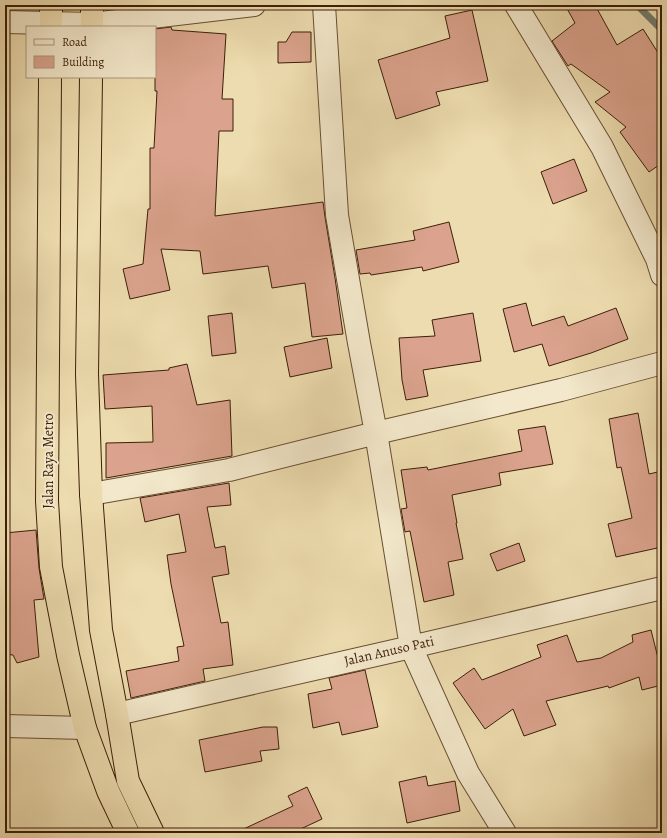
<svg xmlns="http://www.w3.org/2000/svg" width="667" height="838" font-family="Alegreya,serif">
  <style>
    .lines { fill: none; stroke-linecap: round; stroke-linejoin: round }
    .stream { stroke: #757c6f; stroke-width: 7 }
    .building { fill: #dba38d; stroke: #3d1f09 }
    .street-casing { stroke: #694e32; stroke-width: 24 }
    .highway-casing { stroke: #3d1f09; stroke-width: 24 }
    .street { stroke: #f3e8cb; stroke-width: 22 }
    .highway { stroke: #eddcaf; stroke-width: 22 }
    .labels { text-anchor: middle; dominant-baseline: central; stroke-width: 4; stroke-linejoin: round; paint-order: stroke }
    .street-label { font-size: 14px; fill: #3d1f09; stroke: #f3e8cb }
  </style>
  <rect width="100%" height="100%" fill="#eddcaf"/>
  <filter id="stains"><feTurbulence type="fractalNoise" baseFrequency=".005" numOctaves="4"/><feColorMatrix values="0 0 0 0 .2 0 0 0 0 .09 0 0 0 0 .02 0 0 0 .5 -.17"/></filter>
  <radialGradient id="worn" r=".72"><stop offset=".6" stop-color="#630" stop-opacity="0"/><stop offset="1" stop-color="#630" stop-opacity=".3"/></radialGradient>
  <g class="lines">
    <path class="stream" d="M 637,5 L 662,30"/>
  </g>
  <path class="building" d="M 565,5 L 595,5 L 617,45 L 643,29 L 662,59 L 662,163 L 649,172 L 620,132 L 626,127 L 595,102 L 610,92 L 571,64 L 568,66 L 552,41 L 575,23 Z
    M 472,10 L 488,81 L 436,92 L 440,105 L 396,119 L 378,60 L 450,38 L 445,16 Z
    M 171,27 L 172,30 L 226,34 L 222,99 L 233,99 L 233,131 L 219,131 L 215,216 L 323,202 L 325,217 L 335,278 L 343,334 L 312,337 L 305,283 L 272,288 L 268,266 L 203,274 L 200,251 L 161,249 L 170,290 L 130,299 L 123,269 L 143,264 L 148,209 L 150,209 L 150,148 L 154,148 L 157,91 L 155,91 L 155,29 Z
    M 292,32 L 311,32 L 311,62 L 278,63 L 278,42 L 286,42 Z
    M 574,159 L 587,191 L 553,204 L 541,172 Z
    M 449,222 L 459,262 L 423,271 L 422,267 L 371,275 L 370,273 L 360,274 L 356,250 L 415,240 L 413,231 Z
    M 526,303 L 532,326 L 564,316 L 568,326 L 616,308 L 628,339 L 591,353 L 549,366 L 542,344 L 514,352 L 503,309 Z
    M 232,313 L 236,353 L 212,356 L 208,316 Z
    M 473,313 L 481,361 L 423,370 L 428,396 L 406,400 L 402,380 L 399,338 L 435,336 L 432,320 Z
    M 327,338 L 332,368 L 290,377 L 284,347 Z
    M 187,364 L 197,405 L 230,400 L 232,456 L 106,478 L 106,443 L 153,442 L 152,406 L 105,409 L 103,375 L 169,370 L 169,368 Z
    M 638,413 L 649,474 L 662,471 L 662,547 L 616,557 L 608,524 L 632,518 L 621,467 L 617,468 L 609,419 Z
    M 545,426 L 553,464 L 499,473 L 501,485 L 452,495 L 457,523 L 456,523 L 463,559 L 448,562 L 454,595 L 424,602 L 410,531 L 405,532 L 401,509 L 407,508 L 401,470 L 427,467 L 428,470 L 522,451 L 518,430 Z
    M 229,483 L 231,505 L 207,507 L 215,548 L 225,546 L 229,574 L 212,577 L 221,623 L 228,622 L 233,665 L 203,669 L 205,681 L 131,698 L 126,671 L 179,661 L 177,647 L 184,646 L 171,584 L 167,555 L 186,552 L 179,514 L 145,522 L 140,498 Z
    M 36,530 L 39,568 L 44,599 L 34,600 L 39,657 L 17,663 L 13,655 L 5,654 L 5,533 Z
    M 519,543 L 525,561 L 497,571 L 490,554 Z
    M 651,630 L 662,674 L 662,685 L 642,690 L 639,677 L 609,688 L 608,686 L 546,701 L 556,725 L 524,736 L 513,709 L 485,729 L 453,683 L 474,668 L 482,680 L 541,657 L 537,645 L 567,635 L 577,662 L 601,658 L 633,642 L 632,635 Z
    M 365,670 L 378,727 L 342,735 L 339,722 L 313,728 L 308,694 L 332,689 L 329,678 Z
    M 263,727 L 277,727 L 279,749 L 260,751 L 262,761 L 205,772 L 199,740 Z
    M 426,776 L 428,786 L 455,781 L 460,811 L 407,823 L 399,782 Z
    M 307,787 L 322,819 L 292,833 L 235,833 L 293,806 L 288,796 Z"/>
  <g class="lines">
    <g class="street-casing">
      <path id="street" d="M 324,5 L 337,215 L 359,343 L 376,433 L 411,647 L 468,773 L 505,833
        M 516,5 L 602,147 L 657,259 L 662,275
        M 5,22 L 92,24 L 254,5
        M 91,494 L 229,470 L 376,433 L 561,390 L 662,363
        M 117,714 L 411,647 L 662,588
        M 5,726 L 85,728"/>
    </g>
    <g class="highway-casing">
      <path id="highway" d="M 51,5 L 51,27
        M 92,5 L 92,27
        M 50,77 L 47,501 L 51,567 L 68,655 L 85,728 L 108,791 L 128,833
        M 91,77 L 87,374 L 91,494 L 101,630 L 117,714 L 128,781 L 153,833"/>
    </g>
    <use href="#street" class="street"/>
    <use href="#highway" class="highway"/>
  </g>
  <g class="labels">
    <g class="street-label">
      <text transform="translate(48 461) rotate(-90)">Jalan Raya Metro</text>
      <text transform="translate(389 651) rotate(-13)">Jalan Anuso Pati</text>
    </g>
  </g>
  <rect width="667" height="838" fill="none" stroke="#eddcaf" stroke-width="20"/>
  <rect x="6" y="6" width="655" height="826" fill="none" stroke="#3d1f09" stroke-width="2"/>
  <rect x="10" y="10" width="647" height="818" fill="none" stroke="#3d1f09"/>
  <rect x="26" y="26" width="130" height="52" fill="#f3e8cb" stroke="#aa987d"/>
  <rect x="34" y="39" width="20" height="6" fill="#f3e8cb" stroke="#aa987d"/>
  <text x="62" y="46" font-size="12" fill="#3d1f09">Road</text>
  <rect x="34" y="56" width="20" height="12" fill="#dba38d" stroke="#aa987d"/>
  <text x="62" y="66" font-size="12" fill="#3d1f09">Building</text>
  <rect width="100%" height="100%" filter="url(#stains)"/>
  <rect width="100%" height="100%" fill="url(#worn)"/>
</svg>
